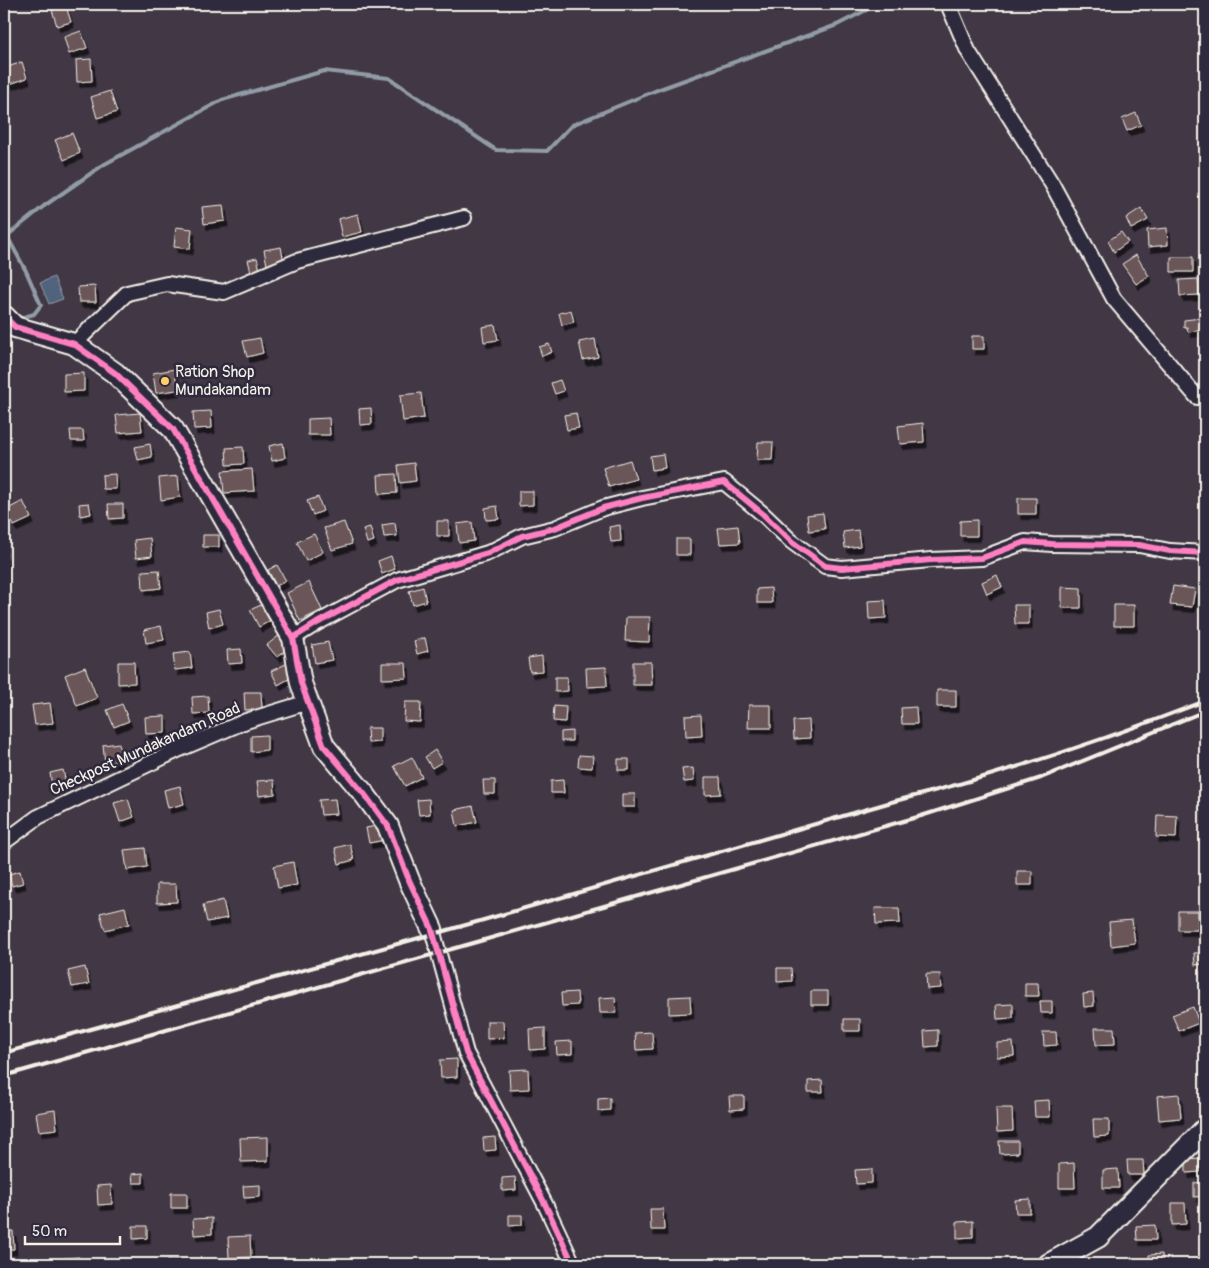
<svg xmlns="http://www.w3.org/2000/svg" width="1209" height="1268" font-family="Pangolin,sans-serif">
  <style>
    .water { fill: #51647c; stroke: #929ca7 }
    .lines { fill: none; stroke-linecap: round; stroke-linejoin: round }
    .stream { stroke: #929ca7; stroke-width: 4 }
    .building { fill: #6b5659; stroke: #f4f1e8; filter: url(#shadow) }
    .street-casing { stroke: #f4f1e8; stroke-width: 18 }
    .secondary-casing { stroke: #f4f1e8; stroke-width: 24 }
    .street { stroke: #2f2a3d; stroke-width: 14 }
    .secondary { stroke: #2f2a3d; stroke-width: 20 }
    .rail { stroke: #f4f1e8; stroke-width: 4 }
    .cycleway-casing { stroke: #2f2a3d; stroke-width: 9 }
    .cycleway { stroke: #ff80c0; stroke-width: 6 }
    .poi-dot { fill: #ffd166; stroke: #2f2a3d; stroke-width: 2 }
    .labels { text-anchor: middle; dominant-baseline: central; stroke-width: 5; stroke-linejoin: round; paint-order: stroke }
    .poi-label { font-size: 16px; fill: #f4f1e8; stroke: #2f2a3d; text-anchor: start }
    .street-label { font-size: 16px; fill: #f4f1e8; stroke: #2f2a3d }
  </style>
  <defs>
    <filter id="shadow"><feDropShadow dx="3" dy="5.5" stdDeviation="0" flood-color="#0009"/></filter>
  </defs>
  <rect width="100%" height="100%" fill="#413745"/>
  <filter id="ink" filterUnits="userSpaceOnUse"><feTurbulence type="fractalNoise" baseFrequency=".02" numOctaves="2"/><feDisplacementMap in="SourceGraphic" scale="10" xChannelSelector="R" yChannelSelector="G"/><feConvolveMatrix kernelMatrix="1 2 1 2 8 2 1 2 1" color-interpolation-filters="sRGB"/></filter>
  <g filter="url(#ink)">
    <path class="water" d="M 54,277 L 63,299 L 49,304 L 40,283 Z"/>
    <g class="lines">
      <path class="stream" d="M 17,319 L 34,314 L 41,305 L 26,271 L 7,236 L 44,206 L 103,165 L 222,100 L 324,71 L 389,78 L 496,150 L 547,151 L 572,125 L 657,90 L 837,25 L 878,4"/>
    </g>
    <path class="building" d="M 66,6 L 71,22 L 57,26 L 52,10 Z
      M 81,31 L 87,48 L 69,54 L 64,37 Z
      M 91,59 L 92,81 L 77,82 L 76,60 Z
      M 22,62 L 27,78 L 10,84 L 5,68 Z
      M 110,91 L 117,112 L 97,118 L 91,97 Z
      M 1136,113 L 1141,125 L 1127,131 L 1122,119 Z
      M 72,133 L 80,153 L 64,160 L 55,140 Z
      M 223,205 L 225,221 L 204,224 L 202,207 Z
      M 1141,208 L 1148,220 L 1131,229 L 1126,218 Z
      M 358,214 L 362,232 L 342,237 L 338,219 Z
      M 176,227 L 192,229 L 190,249 L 174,247 Z
      M 1167,228 L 1168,245 L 1148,247 L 1147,230 Z
      M 1121,232 L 1128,242 L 1114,252 L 1108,241 Z
      M 281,247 L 284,262 L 267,265 L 264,250 Z
      M 1136,255 L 1149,276 L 1136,284 L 1122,264 Z
      M 1171,257 L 1193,257 L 1193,272 L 1171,272 Z
      M 257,258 L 260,270 L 251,272 L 248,260 Z
      M 1198,279 L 1199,295 L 1180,296 L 1179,280 Z
      M 95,286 L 96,302 L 79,302 L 78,287 Z
      M 571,310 L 574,322 L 562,325 L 559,313 Z
      M 1201,318 L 1203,330 L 1188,332 L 1187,327 L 1184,327 L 1184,320 Z
      M 495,325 L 498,340 L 484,342 L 482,327 Z
      M 972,336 L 984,336 L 984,349 L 972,349 Z
      M 260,338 L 263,353 L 247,357 L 243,341 Z
      M 595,339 L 598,357 L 583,360 L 579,342 Z
      M 549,344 L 552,352 L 542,356 L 539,347 Z
      M 175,369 L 177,390 L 156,393 L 153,373 Z
      M 84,373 L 84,391 L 64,392 L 64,374 Z
      M 560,380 L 564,391 L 555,394 L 551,383 Z
      M 421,393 L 424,418 L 403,421 L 400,395 Z
      M 371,408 L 372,424 L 360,425 L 359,409 Z
      M 211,411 L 212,428 L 194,429 L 193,412 Z
      M 140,413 L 142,431 L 118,433 L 116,415 Z
      M 576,413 L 579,428 L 567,430 L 564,415 Z
      M 329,418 L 330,435 L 308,435 L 308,419 Z
      M 923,423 L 924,442 L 900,444 L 898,426 Z
      M 70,430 L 83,430 L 84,441 L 71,441 Z
      M 758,442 L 773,442 L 772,460 L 757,460 Z
      M 283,443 L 285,458 L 272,461 L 269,446 Z
      M 150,444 L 152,457 L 138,460 L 135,447 Z
      M 243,447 L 244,464 L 227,465 L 226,448 Z
      M 663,454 L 665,468 L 652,470 L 650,456 Z
      M 630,460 L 636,479 L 609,487 L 603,468 Z
      M 414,463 L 416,481 L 400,483 L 398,465 Z
      M 252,469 L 254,491 L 224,493 L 222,471 Z
      M 115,474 L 116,489 L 103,489 L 102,475 Z
      M 396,474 L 397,493 L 379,494 L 378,475 Z
      M 178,476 L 180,497 L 161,500 L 159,478 Z
      M 519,491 L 533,491 L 533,505 L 519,506 Z
      M 318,497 L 323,511 L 313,515 L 307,501 Z
      M 1018,498 L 1036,498 L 1036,514 L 1018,514 Z
      M 23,501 L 31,518 L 14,526 L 6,510 Z
      M 89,503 L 91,514 L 80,516 L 79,504 Z
      M 108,504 L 123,504 L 123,518 L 109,519 Z
      M 497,506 L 499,519 L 486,520 L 485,508 Z
      M 823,513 L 825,529 L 809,531 L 807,515 Z
      M 977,520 L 977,536 L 960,536 L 960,521 Z
      M 437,521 L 449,521 L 449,536 L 437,536 Z
      M 344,522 L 352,544 L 332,550 L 324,528 Z
      M 472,522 L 474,541 L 459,543 L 457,524 Z
      M 395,523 L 397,536 L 384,537 L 382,525 Z
      M 620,525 L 621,541 L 611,542 L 609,527 Z
      M 738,526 L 740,543 L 720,544 L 718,528 Z
      M 370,527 L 374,541 L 367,543 L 363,529 Z
      M 858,530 L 860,546 L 845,548 L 843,532 Z
      M 314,534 L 323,552 L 306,561 L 297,542 Z
      M 203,535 L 219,535 L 219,547 L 203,547 Z
      M 150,538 L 152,556 L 136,558 L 134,540 Z
      M 676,539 L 690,539 L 690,555 L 676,555 Z
      M 4,553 L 6,553 L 6,579 L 4,579 Z
      M 391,556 L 395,569 L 382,574 L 378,561 Z
      M 277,565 L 286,581 L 276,586 L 268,570 Z
      M 159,570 L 161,588 L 143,590 L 142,571 Z
      M 997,575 L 1002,587 L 987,594 L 982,582 Z
      M 309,582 L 322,610 L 300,621 L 287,593 Z
      M 1173,586 L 1195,589 L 1192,607 L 1170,605 Z
      M 423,587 L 426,601 L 413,605 L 409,591 Z
      M 1062,587 L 1081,588 L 1081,608 L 1062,608 Z
      M 771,588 L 772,603 L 757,603 L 757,589 Z
      M 885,600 L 886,618 L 869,619 L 868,601 Z
      M 261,605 L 270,621 L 259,627 L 250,610 Z
      M 1014,605 L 1029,605 L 1029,624 L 1015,624 Z
      M 1114,605 L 1134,605 L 1134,626 L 1114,626 Z
      M 219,609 L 223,624 L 209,628 L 206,612 Z
      M 626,617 L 650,617 L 649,642 L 625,641 Z
      M 161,626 L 164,640 L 146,643 L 144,630 Z
      M 281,634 L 291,646 L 277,657 L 267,645 Z
      M 425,638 L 428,651 L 417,654 L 414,641 Z
      M 328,642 L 332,660 L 315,663 L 312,645 Z
      M 241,649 L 242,663 L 228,664 L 227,650 Z
      M 190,652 L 192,668 L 175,670 L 173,654 Z
      M 542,656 L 543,671 L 530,672 L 528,658 Z
      M 118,662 L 134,662 L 135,683 L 118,684 Z
      M 633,662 L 651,662 L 652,685 L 633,685 Z
      M 382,663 L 406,663 L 407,678 L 382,679 Z
      M 286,664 L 292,677 L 278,685 L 271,671 Z
      M 85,667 L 97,698 L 77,706 L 65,675 Z
      M 606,667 L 607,686 L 587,687 L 586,668 Z
      M 555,677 L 567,677 L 568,691 L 555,692 Z
      M 937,690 L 956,690 L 956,707 L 937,707 Z
      M 244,692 L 261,692 L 262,709 L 245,710 Z
      M 208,696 L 209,713 L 193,714 L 192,697 Z
      M 405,702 L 421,702 L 420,722 L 404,721 Z
      M 50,703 L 53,723 L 35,725 L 32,705 Z
      M 122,704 L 129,721 L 114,727 L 107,710 Z
      M 749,705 L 771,705 L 771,728 L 748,728 Z
      M 554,706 L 566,707 L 565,722 L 553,721 Z
      M 916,707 L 917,724 L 902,724 L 901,708 Z
      M 701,715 L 702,736 L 686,737 L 685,716 Z
      M 165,716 L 165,733 L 146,734 L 145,717 Z
      M 809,720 L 810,738 L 794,739 L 793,721 Z
      M 367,728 L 380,728 L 380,742 L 368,743 Z
      M 572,731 L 572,741 L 561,741 L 561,732 Z
      M 267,735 L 267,750 L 251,752 L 251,736 Z
      M 119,743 L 121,761 L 105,763 L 103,745 Z
      M 435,750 L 442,762 L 432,768 L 425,757 Z
      M 579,755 L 593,756 L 592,768 L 578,767 Z
      M 412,757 L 422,777 L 405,786 L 394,766 Z
      M 618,759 L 629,759 L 629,770 L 618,770 Z
      M 693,768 L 694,781 L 684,782 L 682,769 Z
      M 63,770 L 66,783 L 52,786 L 50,773 Z
      M 705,777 L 720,777 L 721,794 L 705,795 Z
      M 274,780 L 275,794 L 259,796 L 257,781 Z
      M 483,780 L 495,780 L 495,794 L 484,794 Z
      M 563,780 L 564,793 L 551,793 L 551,781 Z
      M 180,786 L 184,804 L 168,808 L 164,790 Z
      M 622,794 L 635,794 L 635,807 L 622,807 Z
      M 128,799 L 134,817 L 120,822 L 114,803 Z
      M 335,799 L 337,814 L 321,815 L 319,800 Z
      M 429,799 L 430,814 L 419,815 L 417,800 Z
      M 473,806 L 477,822 L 457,826 L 454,810 Z
      M 1157,815 L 1177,816 L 1176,838 L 1156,837 Z
      M 382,825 L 385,840 L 369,843 L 366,828 Z
      M 350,844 L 354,860 L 339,864 L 335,848 Z
      M 145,848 L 147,867 L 127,870 L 124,850 Z
      M 293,862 L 297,885 L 278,888 L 274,866 Z
      M 20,871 L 23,883 L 12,886 L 9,874 Z
      M 1017,871 L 1032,871 L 1032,885 L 1017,885 Z
      M 157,884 L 176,884 L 177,902 L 157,903 Z
      M 223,900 L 227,918 L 207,922 L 203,905 Z
      M 125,907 L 129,924 L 105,930 L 100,913 Z
      M 875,908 L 899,908 L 900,923 L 876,924 Z
      M 1178,911 L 1198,911 L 1198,930 L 1178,930 Z
      M 1132,920 L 1135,943 L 1111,946 L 1109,922 Z
      M 1194,953 L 1205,953 L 1205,964 L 1195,965 Z
      M 85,967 L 89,984 L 72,987 L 68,971 Z
      M 777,968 L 791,968 L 792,981 L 777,982 Z
      M 926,974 L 940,974 L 941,988 L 927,989 Z
      M 1025,983 L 1038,983 L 1039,996 L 1025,996 Z
      M 811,991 L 828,991 L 828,1005 L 811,1005 Z
      M 577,992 L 578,1005 L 562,1006 L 561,993 Z
      M 1093,993 L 1094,1006 L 1084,1007 L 1083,994 Z
      M 690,996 L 691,1013 L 669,1014 L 669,997 Z
      M 615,997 L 616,1013 L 600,1013 L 599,998 Z
      M 1040,1001 L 1052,1001 L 1052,1013 L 1041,1013 Z
      M 1013,1004 L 1013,1018 L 997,1019 L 996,1005 Z
      M 1193,1007 L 1199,1023 L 1179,1031 L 1172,1015 Z
      M 844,1019 L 860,1019 L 860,1031 L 844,1031 Z
      M 487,1021 L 503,1021 L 504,1038 L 487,1039 Z
      M 545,1028 L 545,1049 L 530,1050 L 529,1029 Z
      M 1095,1028 L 1114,1028 L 1115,1044 L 1096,1045 Z
      M 938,1030 L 938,1046 L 925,1047 L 924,1031 Z
      M 652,1032 L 653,1049 L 636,1050 L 635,1033 Z
      M 1043,1032 L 1056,1032 L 1057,1045 L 1044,1046 Z
      M 572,1041 L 572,1054 L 557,1055 L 556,1042 Z
      M 1013,1042 L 1014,1056 L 997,1057 L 997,1043 Z
      M 457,1059 L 457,1077 L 441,1078 L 440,1060 Z
      M 528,1069 L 529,1089 L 510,1090 L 509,1070 Z
      M 822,1080 L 823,1092 L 808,1092 L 808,1081 Z
      M 1179,1094 L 1181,1118 L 1159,1120 L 1157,1096 Z
      M 729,1096 L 744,1096 L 744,1109 L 730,1110 Z
      M 610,1098 L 610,1110 L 598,1111 L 598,1099 Z
      M 1049,1100 L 1050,1117 L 1035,1117 L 1034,1101 Z
      M 996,1108 L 1012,1108 L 1013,1131 L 997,1132 Z
      M 55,1110 L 57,1129 L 39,1131 L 36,1113 Z
      M 1093,1119 L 1109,1119 L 1109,1136 L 1094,1137 Z
      M 268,1137 L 268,1161 L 241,1162 L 240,1138 Z
      M 495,1137 L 496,1150 L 484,1151 L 483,1138 Z
      M 999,1141 L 1018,1141 L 1018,1153 L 1000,1154 Z
      M 1200,1158 L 1200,1172 L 1186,1173 L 1186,1159 Z
      M 1127,1160 L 1143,1160 L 1144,1175 L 1128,1175 Z
      M 1074,1163 L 1075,1188 L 1059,1188 L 1059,1164 Z
      M 872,1169 L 872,1183 L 856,1184 L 855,1170 Z
      M 1118,1169 L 1119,1188 L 1103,1188 L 1103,1170 Z
      M 143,1173 L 143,1183 L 133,1183 L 132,1174 Z
      M 515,1177 L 516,1190 L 502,1191 L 502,1178 Z
      M 1205,1182 L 1205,1196 L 1194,1197 L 1194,1183 Z
      M 111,1185 L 112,1204 L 98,1205 L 97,1186 Z
      M 260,1185 L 260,1197 L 244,1198 L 243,1186 Z
      M 171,1193 L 187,1193 L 187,1208 L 171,1208 Z
      M 1030,1199 L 1030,1213 L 1016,1213 L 1015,1200 Z
      M 1172,1203 L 1185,1203 L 1186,1224 L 1172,1225 Z
      M 650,1209 L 663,1209 L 664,1230 L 651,1230 Z
      M 509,1215 L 522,1215 L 522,1225 L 509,1226 Z
      M 212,1218 L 212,1234 L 194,1235 L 193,1219 Z
      M 973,1221 L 973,1237 L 957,1238 L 957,1222 Z
      M 1155,1225 L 1156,1240 L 1137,1240 L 1136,1226 Z
      M 133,1226 L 147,1226 L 147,1238 L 133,1239 Z
      M 4,1231 L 13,1231 L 14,1249 L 4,1250 Z
      M 250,1236 L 251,1257 L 229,1258 L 228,1237 Z
      M 1162,1254 L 1163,1264 L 1149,1264 L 1149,1255 Z
      M 79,1257 L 79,1264 L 64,1264 L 64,1258 Z
      M 168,1260 L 178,1260 L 179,1264 L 168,1264 Z"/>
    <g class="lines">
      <g class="street-casing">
        <path id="street" d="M 948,4 L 968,51 L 1052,184 L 1114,299 L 1197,397 L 1205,397
          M 74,344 L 127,293 L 167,284 L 224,292 L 297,261 L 464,218
          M 293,638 L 317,623 L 397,580 L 488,553 L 522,536 L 555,528 L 603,508 L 642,498 L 724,482 L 763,514 L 791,541 L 825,566 L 842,568 L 931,560 L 982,558 L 1025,542 L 1052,544 L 1139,545 L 1170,551 L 1205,553
          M 4,842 L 38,817 L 180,749 L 246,721 L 308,702
          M 432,929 L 466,1053 L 545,1204 L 573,1264"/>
      </g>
      <g class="secondary-casing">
        <path id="secondary" d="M 4,316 L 15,327 L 74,344 L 115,373 L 173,429 L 293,638 L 301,683 L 324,746 L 365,795 L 388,826 L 409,880 L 432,929
          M 1049,1264 L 1098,1237 L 1205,1129"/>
      </g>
      <use href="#street" class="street"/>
      <use href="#secondary" class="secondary"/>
      <path class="rail" d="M 4,1053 L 473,923 L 895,801 C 1000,775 1104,740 1205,701
        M 4,1076 L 921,816 L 1041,778 L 1205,711"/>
      <g class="cycleway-casing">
        <path id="cycleway" d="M 4,316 L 15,327 L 74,344 L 115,373 L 173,429 L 293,638 L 301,683 L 324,746 L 365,795 L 388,826 L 409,880 L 432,929 L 466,1053 L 545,1204 L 573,1264
          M 293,638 L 317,623 L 397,580 L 488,553 L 522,536 L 555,528 L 603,508 L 642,498 L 724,482 L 763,514 L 791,541 L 825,566 L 842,568 L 931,560 L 982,558 L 1025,542 L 1052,544 L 1139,545 L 1170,551 L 1205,553"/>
      </g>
      <use href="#cycleway" class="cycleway"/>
    </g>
  </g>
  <circle class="poi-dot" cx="165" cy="381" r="5"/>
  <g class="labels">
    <g class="poi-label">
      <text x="175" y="372">Ration Shop<tspan x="175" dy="18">Mundakandam</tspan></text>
    </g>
    <g class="street-label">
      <text transform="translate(145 749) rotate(-24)">Checkpost Mundakandam Road</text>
    </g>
  </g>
  <rect width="1209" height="1268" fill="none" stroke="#2f2a3d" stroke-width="20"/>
  <rect x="10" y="10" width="1189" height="1248" fill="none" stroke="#f4f1e8" stroke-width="2" filter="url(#ink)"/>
  <path d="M25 1236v8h95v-8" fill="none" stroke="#f4f1e8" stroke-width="2.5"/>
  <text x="32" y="1236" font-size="15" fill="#f4f1e8" stroke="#2f2a3d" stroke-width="4" paint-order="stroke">50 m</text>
</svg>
